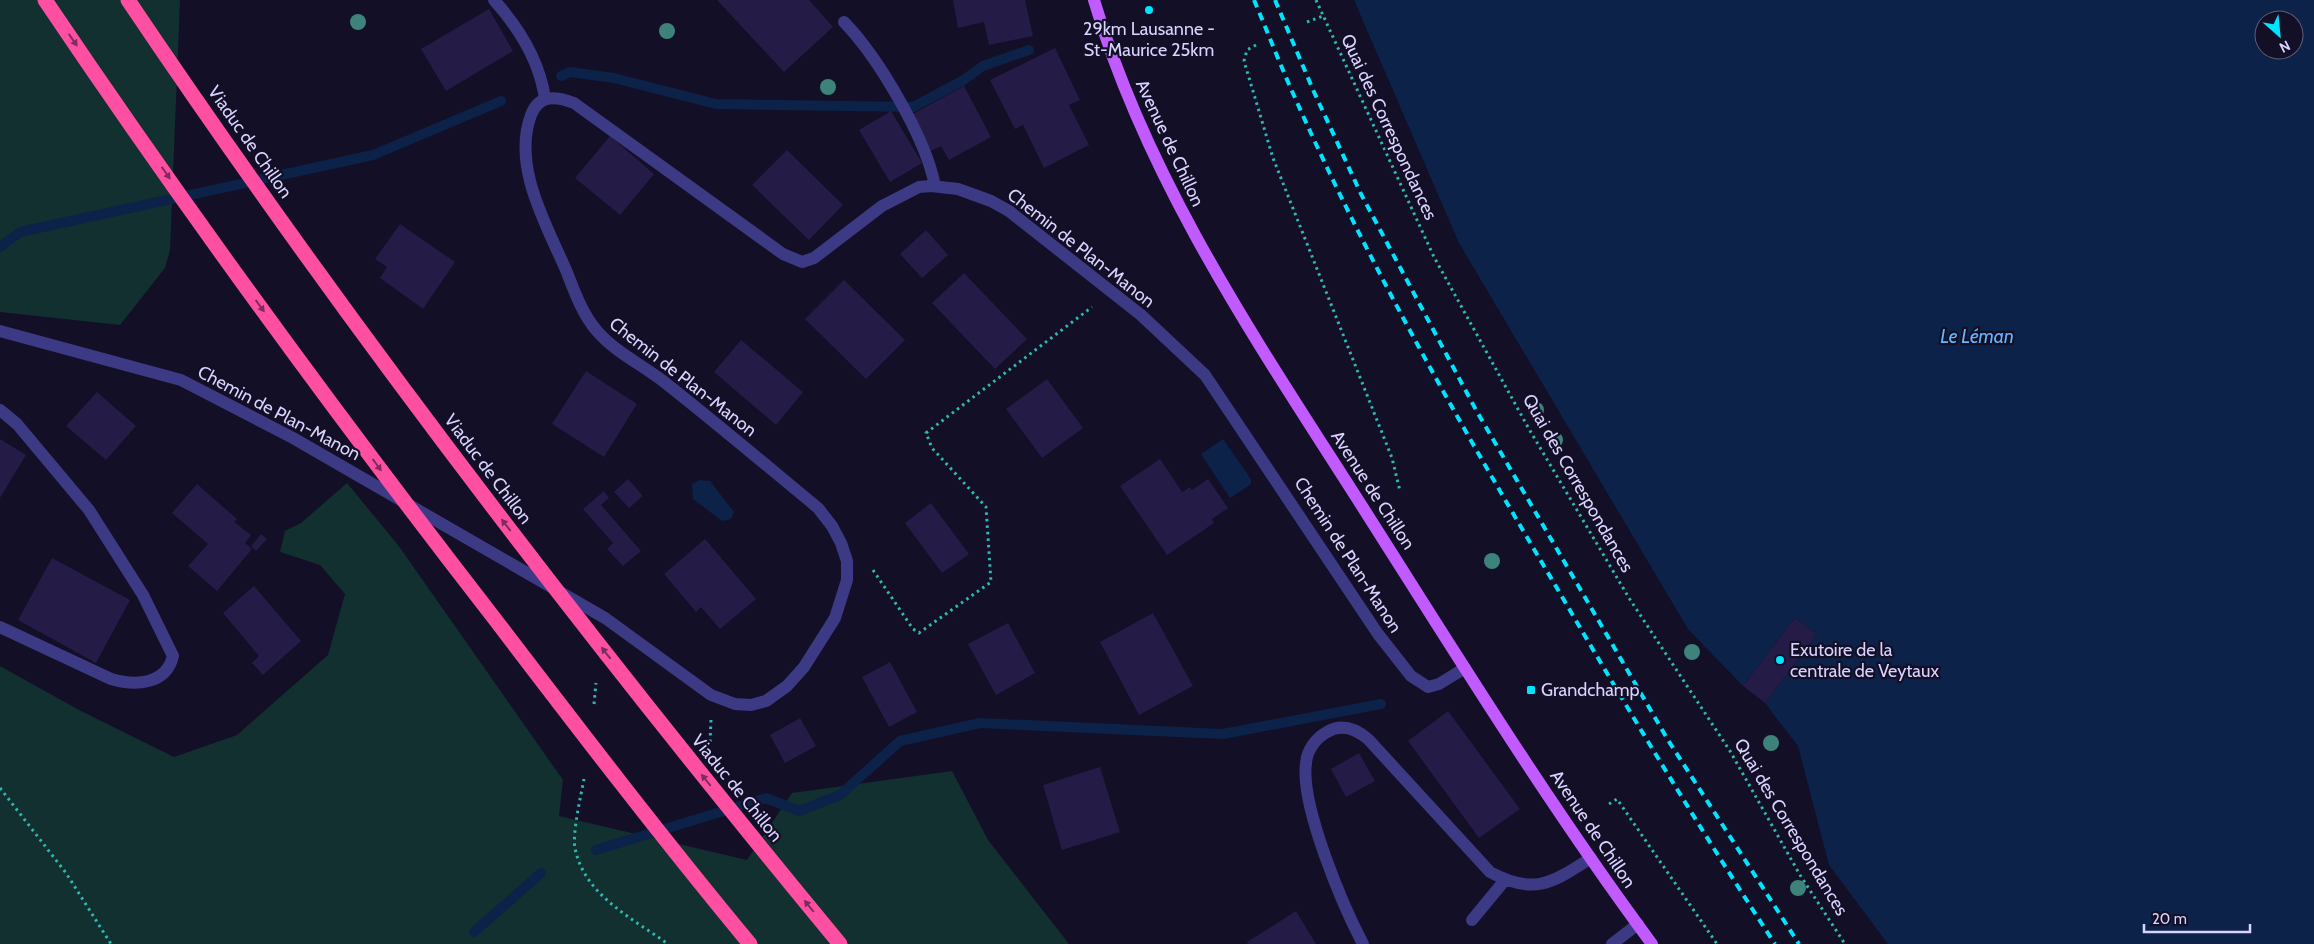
<svg xmlns="http://www.w3.org/2000/svg" width="2314" height="944" font-family="Cabin,sans-serif">
  <style>
    .green { fill: #12302f }
    .water { fill: #0c2248; fill-rule: evenodd }
    .lines { fill: none; stroke-linecap: round; stroke-linejoin: round }
    .stream { stroke: #0c2248; stroke-width: 10 }
    .building { fill: #241b47 }
    .path { stroke: #2fb8b0; stroke-width: 3; stroke-dasharray: 2.5 4; stroke-linecap: butt }
    .minor { stroke: #3d3a85; stroke-width: 12 }
    .major { stroke: #c25bff; stroke-width: 12 }
    .highway { stroke: #ff4fa3; stroke-width: 15 }
    .rail { stroke: #00e5ff; stroke-width: 4; stroke-dasharray: 8 6; stroke-linecap: butt }
    .tree { fill: #3d827b }
    .oneway { fill: #7d2c5e }
    .poi-dot { fill: #00e5ff; stroke: #130f26; stroke-width: 2 }
    .labels { text-anchor: middle; dominant-baseline: central; stroke-width: 4.5; stroke-linejoin: round; paint-order: stroke }
    .poi-label { font-size: 18px; fill: #d9d4ff; stroke: #130f26; text-anchor: start }
    .street-label { font-size: 18px; fill: #d9d4ff; stroke: #130f26 }
    .water-label { font-size: 19px; font-style: italic; fill: #62b6ff; stroke: #130f26 }
  </style>
  <rect width="100%" height="100%" fill="#130f26"/>
  <path class="green" d="M 0,0 L 180,0 L 170,250 L 165,268 L 120,325 L 0,312 Z
    M 347,483 L 398,545 L 563,780 L 559,816 L 747,860 L 792,793 L 952,771 L 988,840 L 1069,944 L 0,944 L 0,666 L 79,710 L 174,757 L 237,735 L 328,655 L 345,594 L 320,565 L 280,552 L 285,531 L 301,523 Z"/>
  <path class="water" d="M 1354,0 L 2314,0 L 2314,944 L 1888,944 L 1829,865 L 1798,746 L 1765,703 L 1817,634 L 1795,618 L 1743,686 L 1688,629 L 1459,243 ZM 2264,20 L 2294,20 L 2294,50 L 2264,50 Z
    M 1223,439 L 1251,479 L 1251,484 L 1230,498 L 1201,454 Z
    M 700,480 L 710,481 L 734,512 L 731,519 L 722,521 L 693,499 L 692,484 Z"/>
  <g class="lines">
    <path class="stream" d="M 561,76 L 570,72 L 614,78 L 716,104 L 913,107 L 962,81 L 983,66 L 1029,50
      M 0,247 L 20,232 L 373,155 L 501,101
      M 596,850 L 766,798 L 799,811 L 840,795 L 900,741 L 980,723 L 1223,734 L 1381,704
      M 474,932 L 541,873"/>
  </g>
  <path class="building" d="M 717,0 L 809,0 L 833,27 L 784,72 Z
    M 953,0 L 1025,0 L 1033,36 L 989,45 L 984,22 L 958,28 Z
    M 489,9 L 513,51 L 446,91 L 421,49 Z
    M 1055,48 L 1080,100 L 1069,105 L 1089,145 L 1044,168 L 1023,125 L 1015,129 L 990,80 Z
    M 964,86 L 991,137 L 949,160 L 941,146 L 931,151 L 911,115 Z
    M 891,111 L 922,163 L 890,182 L 859,130 Z
    M 610,136 L 654,174 L 620,215 L 575,178 Z
    M 787,150 L 843,205 L 809,240 L 752,185 Z
    M 400,224 L 455,262 L 423,309 L 380,278 L 387,267 L 375,259 Z
    M 926,230 L 948,255 L 922,278 L 900,254 Z
    M 964,273 L 1027,339 L 995,369 L 932,303 Z
    M 844,280 L 905,340 L 866,379 L 805,319 Z
    M 741,340 L 803,392 L 776,425 L 714,372 Z
    M 586,371 L 637,404 L 604,457 L 552,424 Z
    M 1047,379 L 1083,428 L 1042,458 L 1006,409 Z
    M 97,392 L 136,426 L 106,460 L 66,426 Z
    M 0,439 L 26,455 L 0,498 Z
    M 1160,459 L 1182,492 L 1190,487 L 1192,490 L 1208,479 L 1228,508 L 1212,519 L 1214,523 L 1167,555 L 1120,486 Z
    M 628,479 L 643,496 L 629,508 L 614,492 Z
    M 197,484 L 237,519 L 234,522 L 251,535 L 245,543 L 252,549 L 217,591 L 188,566 L 208,544 L 172,513 Z
    M 604,491 L 609,498 L 601,505 L 641,551 L 623,566 L 607,549 L 613,543 L 583,509 Z
    M 931,503 L 969,554 L 942,573 L 905,523 Z
    M 261,534 L 267,539 L 256,551 L 251,546 Z
    M 705,539 L 756,599 L 720,629 L 701,607 L 696,612 L 664,574 Z
    M 52,558 L 130,600 L 96,663 L 18,620 Z
    M 254,586 L 301,641 L 263,675 L 252,663 L 259,656 L 223,613 Z
    M 1153,613 L 1193,686 L 1139,715 L 1100,642 Z
    M 1795,618 L 1817,634 L 1765,703 L 1743,686 Z
    M 1008,623 L 1035,673 L 996,695 L 968,644 Z
    M 890,662 L 917,712 L 889,727 L 862,677 Z
    M 1448,711 L 1520,809 L 1479,838 L 1408,741 Z
    M 800,718 L 816,746 L 785,763 L 770,735 Z
    M 1359,753 L 1375,781 L 1346,797 L 1331,769 Z
    M 1100,767 L 1120,832 L 1062,850 L 1043,785 Z
    M 1296,911 L 1316,944 L 1248,944 L 1247,942 Z"/>
  <g class="lines">
    <path class="path" d="M 1316,0 L 1434,257 L 1529,429 L 1629,598 L 1730,751 L 1800,875 L 1845,944
      M 1307,22 L 1323,16
      M 1256,45 L 1247,50 L 1244,61 L 1273,158 L 1392,458 L 1400,491
      M 873,570 L 913,629 L 919,633 L 991,582 L 986,507 L 932,448 L 926,433 L 1092,307
      M 594,704 L 596,683
      M 710,742 L 711,720
      M 584,779 C 581,795 572,834 575,848 C 584,895 632,918 668,944
      M 0,788 L 66,873 L 111,944
      M 1609,804 L 1617,799 L 1717,944"/>
    <path class="minor" d="M 494,0 C 519,28 540,62 545,99
      M 844,22 C 878,57 926,138 935,186
      M 0,331 L 181,380 L 293,438 L 605,618 L 711,695 L 735,704 L 751,705 L 766,701 L 787,686 L 804,667 L 835,618 L 847,580 L 847,561 L 841,543 L 832,526 L 818,508 C 766,465 715,422 663,381 C 641,364 615,352 597,331 C 582,314 574,290 566,270 C 546,224 512,166 531,115 C 539,94 556,96 574,103 L 783,254 L 802,262 L 814,258 L 882,206 L 919,187 L 931,186 L 958,189 L 991,201 L 1009,211 L 1141,315 L 1205,375 L 1378,634 L 1411,676 L 1428,687 L 1439,684 L 1465,668
      M 0,410 L 17,424 L 89,510 L 143,595 L 173,656 C 166,685 135,686 111,679 L 0,627
      M 1472,920 L 1505,880
      M 1363,944 C 1343,906 1300,805 1306,763 C 1307,750 1316,738 1327,732 C 1342,723 1356,729 1368,739 L 1490,872 C 1534,896 1552,883 1591,858
      M 1612,944 L 1638,924"/>
    <path class="major" d="M 1094,0 C 1149,186 1262,349 1365,511 C 1458,657 1549,805 1652,944"/>
    <path class="highway" d="M 45,0 C 187,211 338,417 494,618 C 578,728 662,838 750,944
      M 128,0 C 348,327 589,640 840,944"/>
    <path class="rail" d="M 1254,0 C 1268,33 1281,67 1296,100 C 1370,267 1461,426 1554,583 C 1625,705 1698,826 1775,944
      M 1275,0 L 1314,92 L 1361,194 L 1476,410 L 1668,740 L 1799,944"/>
  </g>
  <g class="tree">
    <circle cx="358" cy="22" r="8"/>
    <circle cx="667" cy="31" r="8"/>
    <circle cx="828" cy="87" r="8"/>
    <circle cx="1536" cy="410" r="8"/>
    <circle cx="1555" cy="440" r="8"/>
    <circle cx="1492" cy="561" r="8"/>
    <circle cx="1692" cy="652" r="8"/>
    <circle cx="1771" cy="743" r="8"/>
    <circle cx="1798" cy="888" r="8"/>
  </g>
  <defs><path id="oneway-solid" d="M-6-.8H1V-3.2L6.5 0L1 3.2V.8H-6Z" transform="scale(1.25)"/></defs>
  <g class="oneway">
    <use href="#oneway-solid" transform="translate(73 40) rotate(55)"/>
    <use href="#oneway-solid" transform="translate(166 173) rotate(55)"/>
    <use href="#oneway-solid" transform="translate(260 306) rotate(54)"/>
    <use href="#oneway-solid" transform="translate(377 465) rotate(54)"/>
    <use href="#oneway-solid" transform="translate(506 525) rotate(-128)"/>
    <use href="#oneway-solid" transform="translate(606 653) rotate(-128)"/>
    <use href="#oneway-solid" transform="translate(706 780) rotate(-129)"/>
    <use href="#oneway-solid" transform="translate(809 906) rotate(-129)"/>
  </g>
  <g class="poi-dot">
    <circle cx="1149" cy="10" r="5"/>
    <circle cx="1780" cy="660" r="5"/>
    <rect x="1526" y="685" width="10" height="10" rx="2.5"/>
  </g>
  <g class="labels">
    <g class="poi-label">
      <text x="1149" y="29" text-anchor="middle">29km Lausanne -<tspan x="1149" dy="21">St-Maurice 25km</tspan></text>
      <text x="1790" y="650">Exutoire de la<tspan x="1790" dy="21">centrale de Veytaux</tspan></text>
      <text x="1541" y="690">Grandchamp</text>
    </g>
    <g class="street-label">
      <text transform="translate(1389 127) rotate(65)">Quai des Correspondances</text>
      <text transform="translate(250 142) rotate(55)">Viaduc de Chillon</text>
      <text transform="translate(1170 143) rotate(65)">Avenue de Chillon</text>
      <text transform="translate(1081 248) rotate(38)">Chemin de Plan-Manon</text>
      <text transform="translate(683 377) rotate(38)">Chemin de Plan-Manon</text>
      <text transform="translate(279 413) rotate(28)">Chemin de Plan-Manon</text>
      <text transform="translate(488 469) rotate(53)">Viaduc de Chillon</text>
      <text transform="translate(1578 483) rotate(60)">Quai des Correspondances</text>
      <text transform="translate(1373 490) rotate(57)">Avenue de Chillon</text>
      <text transform="translate(1348 555) rotate(57)">Chemin de Plan-Manon</text>
      <text transform="translate(737 788) rotate(51)">Viaduc de Chillon</text>
      <text transform="translate(1791 827) rotate(59)">Quai des Correspondances</text>
      <text transform="translate(1593 829) rotate(56)">Avenue de Chillon</text>
    </g>
    <g class="water-label">
      <text x="1977" y="336">Le Léman</text>
    </g>
  </g>
  <g transform="translate(2279 35) rotate(153)"><circle r="24" fill="#130f26" stroke="#625e7d"/>
  <path d="M0-4L9 19L0 12L-9 19Z" fill="#00e5ff"/>
  <text y="-8" font-size="14" font-weight="bold" text-anchor="middle" fill="#d9d4ff">N</text>
  </g>
  <path d="M2144 924v8h106v-8" fill="none" stroke="#d9d4ff" stroke-width="2.5"/>
  <text x="2152" y="924" font-size="15" fill="#d9d4ff" stroke="#130f26" stroke-width="4" paint-order="stroke">20 m</text>
</svg>
